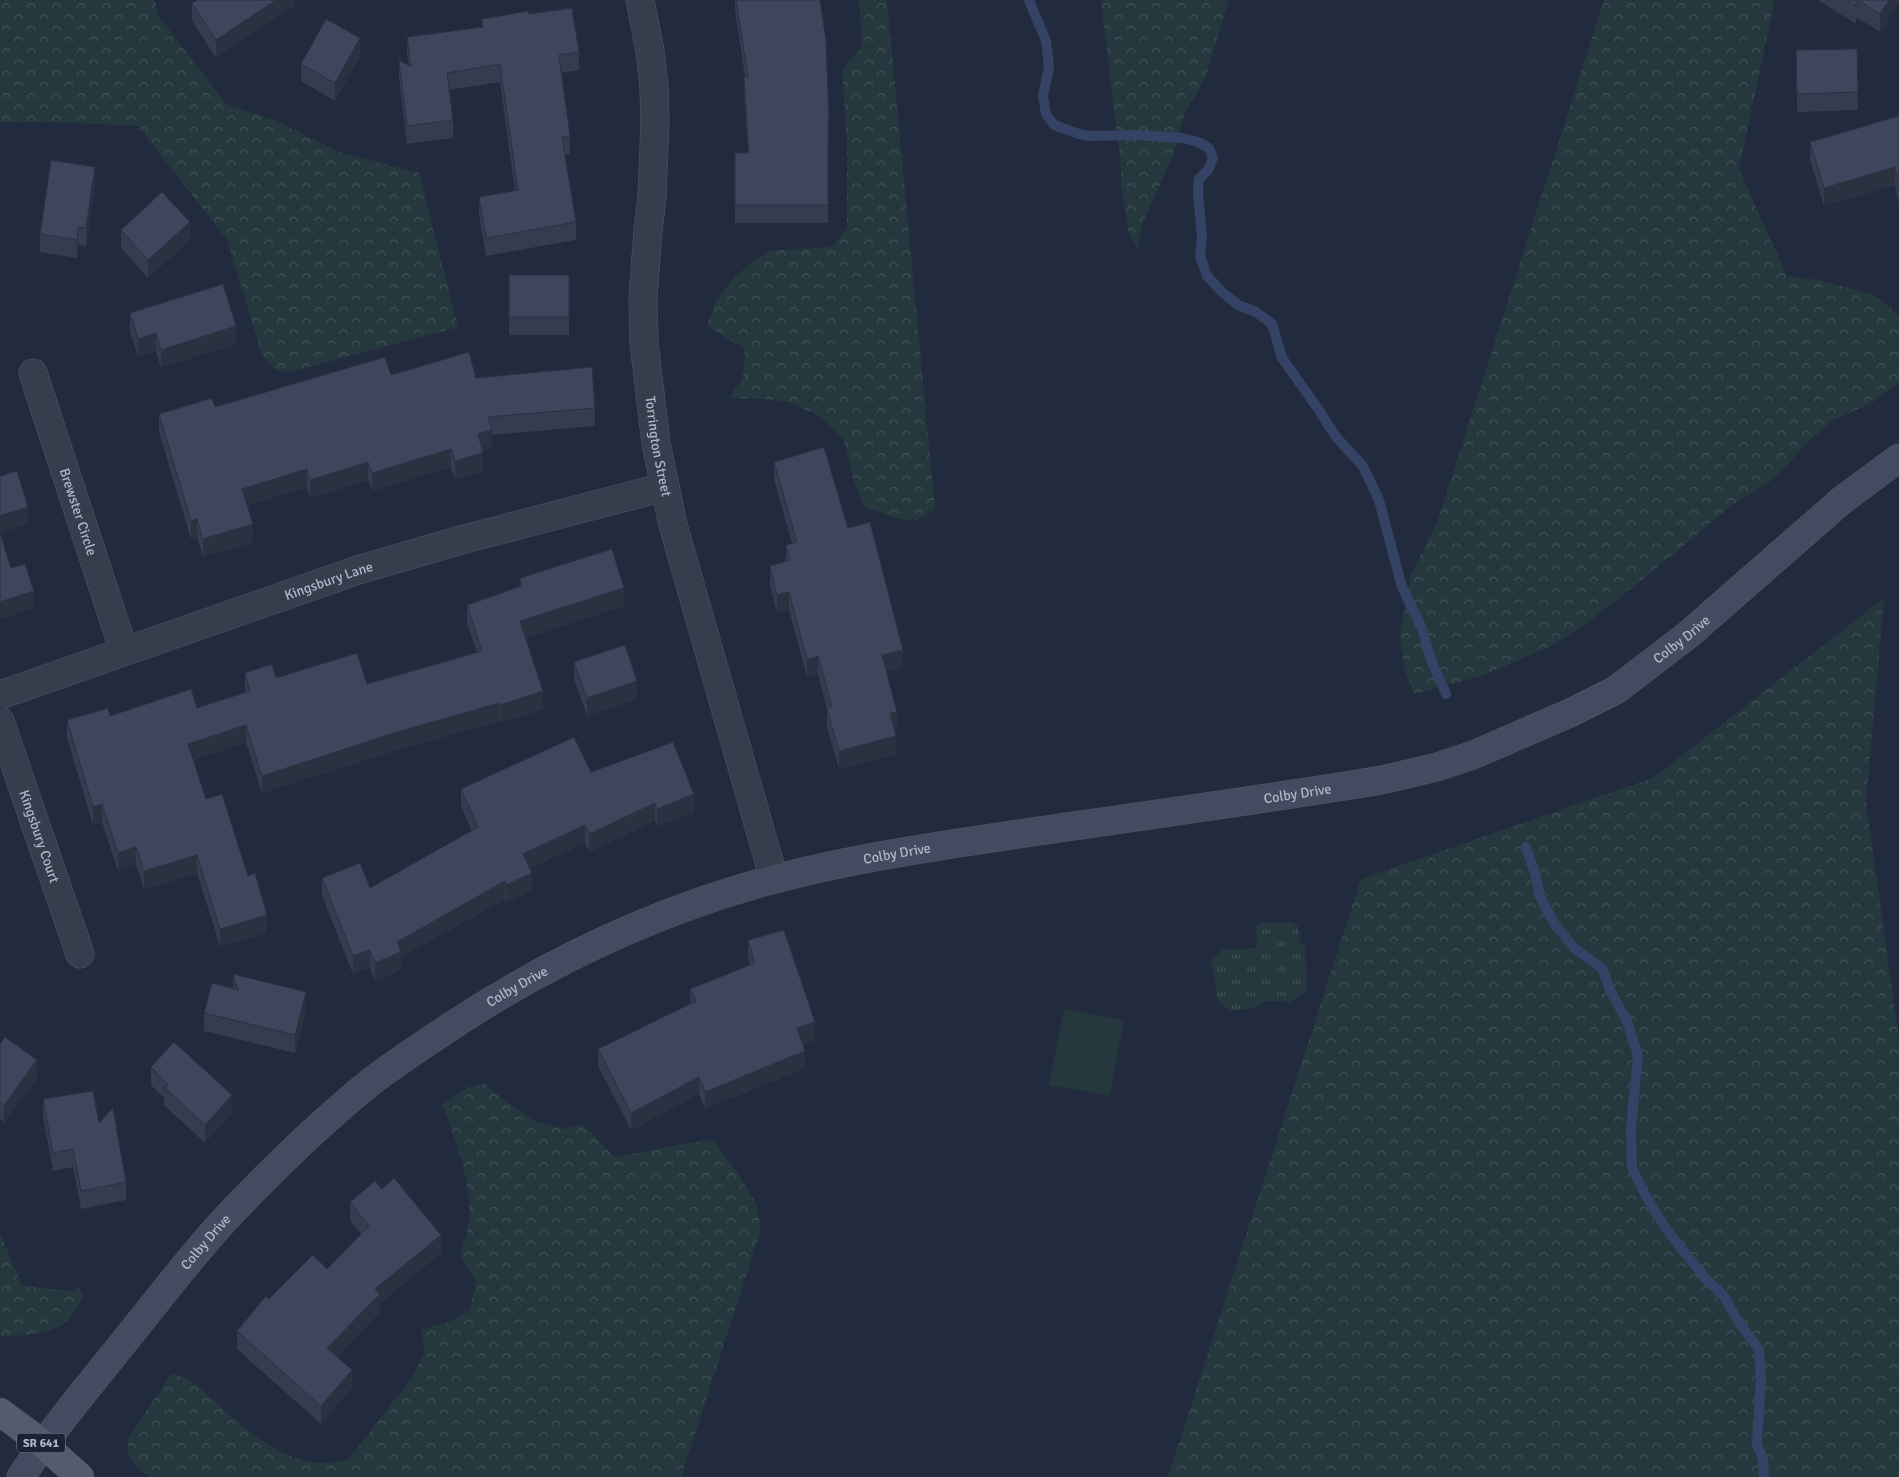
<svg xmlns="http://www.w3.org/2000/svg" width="1899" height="1477" font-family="Signika,sans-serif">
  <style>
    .forest { fill: url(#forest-crowns) }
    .park { fill: url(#park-tufts) }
    .pitch { fill: #24383e }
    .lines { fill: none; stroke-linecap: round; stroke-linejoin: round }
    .stream { stroke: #344365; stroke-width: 10 }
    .street-casing { stroke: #515768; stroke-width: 29 }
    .secondary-casing { stroke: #515768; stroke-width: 29 }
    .primary-casing { stroke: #3f4656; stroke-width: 29 }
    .street { stroke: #363d4d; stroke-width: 28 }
    .secondary { stroke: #434b60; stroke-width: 28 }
    .primary { stroke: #535b6d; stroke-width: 28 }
    .wall { fill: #343c50 }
    .shaded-wall { fill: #2b3141 }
    .building { fill: #3d465d; stroke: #2b3141 }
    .labels { text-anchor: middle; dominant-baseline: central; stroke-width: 4.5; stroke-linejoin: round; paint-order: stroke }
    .shield { fill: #1b2232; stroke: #848a9c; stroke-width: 1 }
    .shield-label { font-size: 12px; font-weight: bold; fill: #b1b7c9 }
    .street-label { font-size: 14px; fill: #b1b7c9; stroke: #1b2232 }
  </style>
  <defs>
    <pattern id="forest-crowns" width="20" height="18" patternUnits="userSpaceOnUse" patternTransform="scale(1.25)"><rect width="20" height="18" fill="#24383e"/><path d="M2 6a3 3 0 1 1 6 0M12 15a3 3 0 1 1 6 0" fill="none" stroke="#415359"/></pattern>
    <pattern id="park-tufts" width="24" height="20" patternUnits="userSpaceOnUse" patternTransform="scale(1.25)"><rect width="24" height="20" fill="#24383e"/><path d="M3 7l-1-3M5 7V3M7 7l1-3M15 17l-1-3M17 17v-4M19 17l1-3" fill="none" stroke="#415359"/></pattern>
  </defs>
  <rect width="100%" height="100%" fill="#222a3d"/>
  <path class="forest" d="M 0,0 L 155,0 L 158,15 L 226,104 L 274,120 L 339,152 L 419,173 L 458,327 L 286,373 L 274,369 L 262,355 L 227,240 L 138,126 L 53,122 L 0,122 Z
    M 859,0 L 887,0 L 935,509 L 917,520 L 899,519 L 864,507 L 853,478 L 844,440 L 821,417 L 790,402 L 763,399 L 729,398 L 743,378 L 745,349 L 707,326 L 716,301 L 732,280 L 754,260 L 771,250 L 832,247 L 847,228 L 847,142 L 842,70 L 862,47 Z
    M 1101,0 L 1229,0 L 1205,79 L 1185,113 L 1172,158 L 1143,222 L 1137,251 L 1128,230 L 1122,188 L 1119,150 Z
    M 1604,0 L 1775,0 L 1739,169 L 1787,276 L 1818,280 L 1872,294 L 1899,315 L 1899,383 L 1865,406 L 1833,420 L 1806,444 L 1775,478 L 1728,508 L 1679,550 L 1585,625 L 1549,647 L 1484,675 L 1414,694 L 1404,667 L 1400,634 L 1411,574 L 1437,523 Z
    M 1884,598 L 1866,802 L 1899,1039 L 1899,1477 L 1168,1477 L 1361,879 L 1653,778 Z
    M 485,1084 L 506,1102 L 535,1121 L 564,1129 L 583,1124 L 614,1157 L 712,1139 L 737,1172 L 756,1204 L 761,1230 L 681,1477 L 150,1477 C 132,1466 125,1457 129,1436 L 172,1373 C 180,1377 190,1380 196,1385 C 234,1416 267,1458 319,1463 C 328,1464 340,1461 349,1459 L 413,1376 L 425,1351 L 421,1330 L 449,1322 L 470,1309 L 476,1281 L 460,1257 C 462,1247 466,1237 468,1227 C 474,1189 456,1139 442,1104 L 468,1087 Z
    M 0,1233 L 22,1286 L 73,1291 L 79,1288 L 84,1296 C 79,1304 73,1315 66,1322 C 50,1335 19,1336 0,1336 Z"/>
  <path class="park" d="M 1261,922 L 1292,922 L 1298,926 L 1300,942 L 1305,945 L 1307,991 L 1290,1002 L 1265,1001 L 1256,1008 L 1230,1011 L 1218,1002 L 1211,960 L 1222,950 L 1257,948 L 1256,927 Z"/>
  <path class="pitch" d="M 1064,1009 L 1124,1020 L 1110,1096 L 1049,1085 Z"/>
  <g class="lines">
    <path class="stream" d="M 1029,0 L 1046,41 L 1049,67 L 1043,96 L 1046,114 L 1054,125 L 1079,134 L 1089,136 L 1136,135 L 1182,138 L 1198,142 L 1209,148 L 1213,158 L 1208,170 L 1199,179 L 1198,192 L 1202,237 L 1200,256 L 1207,276 L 1223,293 L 1238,305 L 1256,312 L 1272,324 L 1282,358 L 1319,410 L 1336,437 L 1363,466 L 1379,500 L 1402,587 L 1422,628 L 1431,660 L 1446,694
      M 1526,847 L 1535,873 L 1540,897 L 1554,923 L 1574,948 L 1602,968 L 1610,990 L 1627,1021 L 1638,1055 L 1631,1129 L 1632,1168 L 1647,1198 L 1666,1229 L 1705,1278 L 1723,1295 L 1738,1321 L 1759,1350 L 1761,1378 L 1757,1444 L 1763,1459 L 1764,1477"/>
    <g class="street-casing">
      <g id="street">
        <path id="s1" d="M 640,0 L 650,51 L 654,87 L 655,121 L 652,198 L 648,231 L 643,297 L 644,343 L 656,443 L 673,525 L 774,879"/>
        <path id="s2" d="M 33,373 L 124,651"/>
        <path id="s3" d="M 0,695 L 358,570 L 461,540 L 664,487"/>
        <path id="s4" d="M 0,721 L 80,954"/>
      </g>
    </g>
    <g class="secondary-casing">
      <g id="secondary">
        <path id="s5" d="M 21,1477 C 53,1428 91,1383 128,1337 C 162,1295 194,1252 231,1213 C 275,1167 322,1121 372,1081 C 393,1065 416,1050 438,1035 C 540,966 652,912 771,880 C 857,857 945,845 1032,832 C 1149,815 1266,799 1382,780 L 1437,767 L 1473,755 L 1570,713 L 1616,690 L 1689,634 L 1841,501 L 1899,458"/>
      </g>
    </g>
    <g class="primary-casing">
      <path id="primary" d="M 0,1412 L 43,1444 L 80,1477"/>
    </g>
    <use href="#street" class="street"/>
    <use href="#secondary" class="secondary"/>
    <use href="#primary" class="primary"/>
  </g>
  <path class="wall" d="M 294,0 L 294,6 L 216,58 L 192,21 L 192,3 Z
    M 735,0 L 820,0 L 829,122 L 829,140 L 828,140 L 828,223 L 735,223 L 735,153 L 748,153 L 744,95 L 745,77 L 735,10 Z
    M 1818,0 L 1899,0 L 1899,2 L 1880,32 L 1856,17 L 1856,24 Z
    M 529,14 L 579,52 L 579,70 L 561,73 L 570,136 L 570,154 L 565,155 L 576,222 L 576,240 L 486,256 L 479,215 L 479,197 L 515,191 L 500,82 L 449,90 L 453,120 L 453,138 L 407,144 L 399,78 L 399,60 L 409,65 L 407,55 L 407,37 L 482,27 L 482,19 Z
    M 1857,49 L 1858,110 L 1797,112 L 1796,50 Z
    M 360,56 L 335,101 L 301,81 L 301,64 Z
    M 1899,116 L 1899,206 L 1895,185 L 1824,206 L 1810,160 L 1810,142 Z
    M 95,185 L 86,246 L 78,245 L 77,258 L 40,252 L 40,234 Z
    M 121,230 L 190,240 L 148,278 L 121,248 Z
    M 509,275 L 569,275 L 569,335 L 509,335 Z
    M 130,313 L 236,344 L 161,368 L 156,351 L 138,357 L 130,331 Z
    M 391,375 L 476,378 L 595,408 L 595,426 L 492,435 L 492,448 L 483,451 L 483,471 L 455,479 L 451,467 L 372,491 L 368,480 L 310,498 L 307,487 L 247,505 L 253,542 L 203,557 L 197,537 L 191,539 L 159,432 L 159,414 L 215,407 Z
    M 774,462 L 848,528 L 903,668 L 886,672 L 897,730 L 895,730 L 896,754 L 839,769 L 827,727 L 827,709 L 818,674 L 807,678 L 789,610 L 777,613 L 770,584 L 770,566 L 786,561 L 786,545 L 792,543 L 774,480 Z
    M 520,578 L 624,606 L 525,638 L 543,709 L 500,723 L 499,721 L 397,750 L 262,793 L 246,743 L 193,760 L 206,799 L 248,876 L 267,933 L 220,946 L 197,873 L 144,889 L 136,865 L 118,871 L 102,822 L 93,825 L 67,738 L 67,720 L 110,716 L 197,708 L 245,692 L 245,673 L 276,678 L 367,684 L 477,653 L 467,623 L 467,605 L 520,586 Z
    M 574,662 L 637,699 L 587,716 L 574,679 Z
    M 591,772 L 694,812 L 657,826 L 655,821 L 589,852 L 585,843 L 530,868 L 532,891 L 506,903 L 505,899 L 401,957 L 401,970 L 375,981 L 370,968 L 353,974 L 322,896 L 322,878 L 370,888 L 472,831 L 461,807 L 461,789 Z
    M 748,940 L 815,1040 L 802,1044 L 805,1068 L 705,1109 L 699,1094 L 631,1130 L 598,1066 L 598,1049 L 690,1004 L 690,989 L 750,965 L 748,958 Z
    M 233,974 L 306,1010 L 295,1053 L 204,1031 L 204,1013 L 233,989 Z
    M 0,1044 L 37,1078 L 4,1122 L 0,1119 Z
    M 151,1067 L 232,1113 L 205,1143 L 164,1105 L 164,1098 L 151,1085 Z
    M 43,1099 L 99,1123 L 126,1182 L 126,1200 L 81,1209 L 73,1167 L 53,1171 L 43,1117 Z
    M 350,1202 L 441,1253 L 380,1303 L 380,1312 L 337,1356 L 352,1388 L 321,1424 L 237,1349 L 237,1331 L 269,1299 L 327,1269 L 361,1234 L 350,1220 Z"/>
  <path class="shaded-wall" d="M 276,0 L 294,0 L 294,6 L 216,58 L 216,40 Z
    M 1889,0 L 1899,0 L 1899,2 L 1880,32 L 1880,14 Z
    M 360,38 L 360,56 L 335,101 L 335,83 Z
    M 95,167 L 95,185 L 86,246 L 86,228 Z
    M 1895,167 L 1895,185 L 1824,206 L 1824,188 Z
    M 190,222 L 190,240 L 148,278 L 148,260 Z
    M 78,227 L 78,245 L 77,258 L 77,240 Z
    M 236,326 L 236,344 L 161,368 L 161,350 Z
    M 156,333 L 156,351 L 138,357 L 138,339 Z
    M 492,430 L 492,448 L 478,452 L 478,434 Z
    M 451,449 L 451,467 L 372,491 L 372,473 Z
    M 483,453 L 483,471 L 455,479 L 455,461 Z
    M 368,462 L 368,480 L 310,498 L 310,480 Z
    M 307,469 L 307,487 L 242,507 L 242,489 Z
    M 28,507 L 28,524 L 0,533 L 0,516 Z
    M 197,519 L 197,537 L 191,539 L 191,521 Z
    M 253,524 L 253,542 L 203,557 L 203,539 Z
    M 624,588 L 624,606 L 520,639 L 520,621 Z
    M 34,591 L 34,608 L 0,620 L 0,602 Z
    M 789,592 L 789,610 L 777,613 L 777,595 Z
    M 903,650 L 903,668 L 882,673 L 882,655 Z
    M 818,656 L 818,674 L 807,678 L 807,660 Z
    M 637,681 L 637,699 L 587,716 L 587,698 Z
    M 543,691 L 543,709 L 500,723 L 500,705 Z
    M 499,703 L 499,721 L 397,750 L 262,793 L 262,776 L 397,732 Z
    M 897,712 L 897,730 L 890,731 L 890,713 Z
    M 246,725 L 246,743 L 188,761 L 188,744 Z
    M 896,736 L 896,754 L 839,769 L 839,751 Z
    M 694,794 L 694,812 L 657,826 L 657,809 Z
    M 655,803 L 655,821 L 589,852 L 589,834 Z
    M 102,804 L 102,822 L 93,825 L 93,807 Z
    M 585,825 L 585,843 L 523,872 L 523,854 Z
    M 136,847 L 136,865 L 118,871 L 118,853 Z
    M 197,855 L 197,873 L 144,889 L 144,871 Z
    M 532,873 L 532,891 L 506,903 L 506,885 Z
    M 505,881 L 505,899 L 401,957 L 401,970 L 375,981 L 375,963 L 397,942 Z
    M 267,915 L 267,933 L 220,946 L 220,929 Z
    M 370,950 L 370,968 L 353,974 L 353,956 Z
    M 306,992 L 306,1010 L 295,1053 L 295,1035 Z
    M 815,1022 L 815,1040 L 797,1045 L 797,1028 Z
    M 805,1051 L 805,1068 L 705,1109 L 705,1092 Z
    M 37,1060 L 37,1078 L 4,1122 L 4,1105 Z
    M 699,1077 L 699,1094 L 631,1130 L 631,1113 Z
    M 232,1095 L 232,1113 L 205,1143 L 205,1125 Z
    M 441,1235 L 441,1253 L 380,1303 L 380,1312 L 327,1366 L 327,1348 L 375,1289 Z
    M 352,1370 L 352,1388 L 321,1424 L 321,1406 Z"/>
  <path class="building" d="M 197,0 L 276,0 L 216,40 L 192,3 Z
    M 736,0 L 820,0 L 826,40 L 829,122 L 828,122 L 828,205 L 735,205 L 735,153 L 749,153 L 744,77 L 748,77 Z
    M 1847,0 L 1856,0 L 1856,6 Z
    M 1858,0 L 1889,0 L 1880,14 Z
    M 572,8 L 579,52 L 559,55 L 570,136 L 562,137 L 576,222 L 486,238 L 479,197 L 518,190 L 500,64 L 447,73 L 453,120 L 407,126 L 399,60 L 411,67 L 407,37 L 483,27 L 482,19 L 528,11 L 529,14 Z
    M 326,19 L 360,38 L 335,83 L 301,64 Z
    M 1857,49 L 1858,92 L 1797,94 L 1796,50 Z
    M 1899,116 L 1899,188 L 1895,167 L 1824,188 L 1810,142 Z
    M 51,160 L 95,167 L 86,228 L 78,227 L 77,240 L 40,234 Z
    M 162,192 L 190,222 L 148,260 L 121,230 Z
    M 509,275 L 569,275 L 569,317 L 509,317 Z
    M 223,284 L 236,326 L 161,350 L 156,333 L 138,339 L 130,313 Z
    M 469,352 L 476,378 L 592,367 L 595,408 L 488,417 L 492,430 L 478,434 L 483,453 L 455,461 L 451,449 L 372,473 L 368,462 L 310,480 L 307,469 L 242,489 L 253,524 L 203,539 L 197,519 L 191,521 L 159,414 L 212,398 L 215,407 L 385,357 L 391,375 Z
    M 824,447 L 848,528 L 870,522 L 903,650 L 882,655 L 897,712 L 890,713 L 896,736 L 839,751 L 827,709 L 832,707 L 818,656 L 807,660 L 789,592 L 777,595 L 770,566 L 790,560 L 786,545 L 797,542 L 774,462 Z
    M 17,471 L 28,507 L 0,516 L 0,476 Z
    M 0,533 L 11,568 L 25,564 L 34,591 L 0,602 Z
    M 612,549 L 624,588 L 520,621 L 543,691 L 500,705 L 499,703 L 397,732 L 262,776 L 246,725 L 188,744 L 206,799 L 222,794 L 248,876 L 255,873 L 267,915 L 220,929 L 197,855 L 144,871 L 136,847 L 118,853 L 102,804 L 93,807 L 67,720 L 108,708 L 110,716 L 191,689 L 197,708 L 250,691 L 245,673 L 272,664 L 276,678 L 357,653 L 367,684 L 482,651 L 467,605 L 522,586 L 520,578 Z
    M 625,645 L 637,681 L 587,698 L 574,662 Z
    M 574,737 L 591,772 L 673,742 L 694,794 L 657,809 L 655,803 L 589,834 L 585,825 L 523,854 L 532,873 L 506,885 L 505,881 L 397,942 L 401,952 L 375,963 L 370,950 L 353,956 L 322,878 L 360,863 L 370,888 L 478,827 L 461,789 Z
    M 784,930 L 815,1022 L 797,1028 L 805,1051 L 705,1092 L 699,1077 L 631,1113 L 598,1049 L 696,1001 L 690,989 L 755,963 L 748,940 Z
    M 233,974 L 306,992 L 295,1035 L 204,1013 L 212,983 L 238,990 Z
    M 5,1037 L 37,1060 L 4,1105 L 0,1101 L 0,1044 Z
    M 174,1042 L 232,1095 L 205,1125 L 164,1087 L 169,1086 L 151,1067 Z
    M 93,1091 L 99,1123 L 113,1108 L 126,1182 L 81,1191 L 73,1149 L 53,1153 L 43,1099 Z
    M 394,1178 L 441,1235 L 375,1289 L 380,1294 L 327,1348 L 352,1370 L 321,1406 L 237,1331 L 266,1296 L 269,1299 L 313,1255 L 327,1269 L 369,1226 L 350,1202 L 375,1181 L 382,1189 Z"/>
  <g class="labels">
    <rect class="shield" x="17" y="1433.5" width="48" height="19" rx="4"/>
    <g class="shield-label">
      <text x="41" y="1443">SR 641</text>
    </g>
    <g class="street-label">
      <text stroke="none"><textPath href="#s1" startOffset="449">Torrington Street</textPath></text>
      <text stroke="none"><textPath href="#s2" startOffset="146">Brewster Circle</textPath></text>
      <text stroke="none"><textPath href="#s3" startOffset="348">Kingsbury Lane</textPath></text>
      <text stroke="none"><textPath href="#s5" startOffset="1934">Colby Drive</textPath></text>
      <text stroke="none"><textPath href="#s5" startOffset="1514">Colby Drive</textPath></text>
      <text stroke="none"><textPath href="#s4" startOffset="122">Kingsbury Court</textPath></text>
      <text stroke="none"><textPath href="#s5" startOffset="1109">Colby Drive</textPath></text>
      <text stroke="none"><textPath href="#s5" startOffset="704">Colby Drive</textPath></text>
      <text stroke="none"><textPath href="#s5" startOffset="299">Colby Drive</textPath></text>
    </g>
  </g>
</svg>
